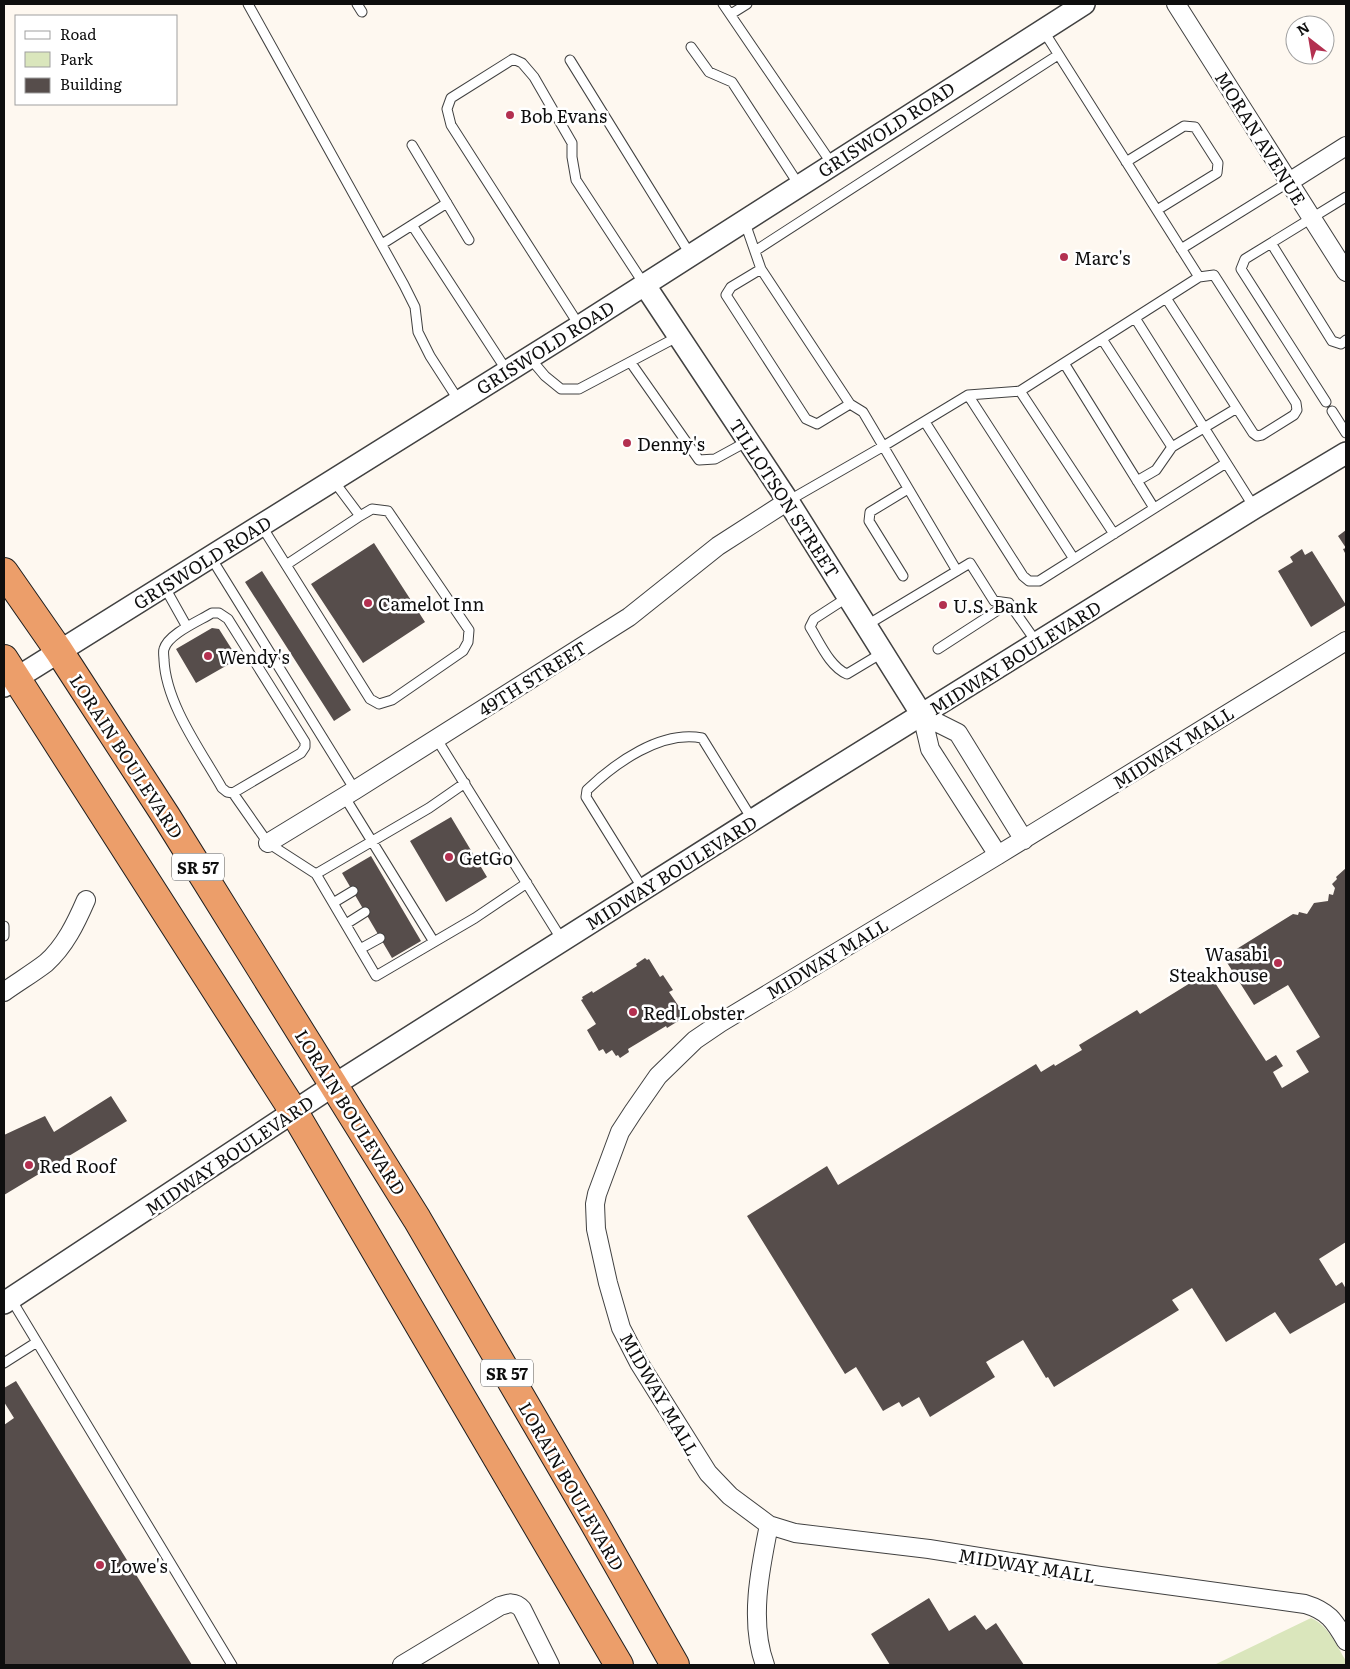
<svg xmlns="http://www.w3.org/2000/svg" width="1350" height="1669" font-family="Literata,serif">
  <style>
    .green { fill: #dae6bc }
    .building { fill: #564d4b }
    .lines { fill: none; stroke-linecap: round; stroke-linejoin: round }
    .service-casing { stroke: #414141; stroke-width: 11 }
    .minor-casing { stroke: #414141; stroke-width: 20 }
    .tertiary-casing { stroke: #414141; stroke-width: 24 }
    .trunk-casing { stroke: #1f1f1f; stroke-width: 30 }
    .service { stroke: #fff; stroke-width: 9 }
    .minor { stroke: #fff; stroke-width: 18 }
    .tertiary { stroke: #fff; stroke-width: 21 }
    .trunk { stroke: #ec9e6a; stroke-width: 28 }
    .poi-dot { fill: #b33050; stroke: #fff; stroke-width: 2 }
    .labels { text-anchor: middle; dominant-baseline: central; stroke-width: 5; stroke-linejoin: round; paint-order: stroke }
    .shield { fill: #fff; stroke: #565656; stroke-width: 1 }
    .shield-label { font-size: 16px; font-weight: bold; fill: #0e0e0e }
    .poi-label { font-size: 18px; fill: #0e0e0e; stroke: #fff; text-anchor: start }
    .street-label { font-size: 18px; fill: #0e0e0e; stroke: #fff }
  </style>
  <rect width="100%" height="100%" fill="#fef8f0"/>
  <path class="green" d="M 1311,1618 C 1328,1625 1337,1646 1346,1661 L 1346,1665 L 1214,1665 Z"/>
  <path class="building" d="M 1346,530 L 1346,555 L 1343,549 L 1346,548 L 1338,536 Z
    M 374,543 L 425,622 L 363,663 L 311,584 Z
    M 1302,549 L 1305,555 L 1312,551 L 1346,605 L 1311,627 L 1278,571 L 1293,562 L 1290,557 Z
    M 262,571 L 351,710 L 334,721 L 245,582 Z
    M 212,628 L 219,629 L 238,659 L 196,683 L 176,649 Z
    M 451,817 L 487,877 L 446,902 L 410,841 Z
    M 371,856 L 421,941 L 392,958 L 342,873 Z
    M 1346,868 L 1346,1242 L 1319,1259 L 1336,1286 L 1342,1282 L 1346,1289 L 1346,1302 L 1290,1334 L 1275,1312 L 1226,1342 L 1192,1288 L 1172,1300 L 1179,1310 L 1054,1387 L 1048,1377 L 1046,1378 L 1023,1340 L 986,1362 L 995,1377 L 930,1417 L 919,1397 L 902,1407 L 899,1402 L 883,1411 L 856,1367 L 845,1374 L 747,1216 L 827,1166 L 838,1185 L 1036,1064 L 1041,1072 L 1054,1064 L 1055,1066 L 1082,1050 L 1079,1045 L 1137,1010 L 1140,1014 L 1208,972 L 1266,1061 L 1276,1055 L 1283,1066 L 1273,1072 L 1282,1088 L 1309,1072 L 1296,1051 L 1320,1037 L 1288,985 L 1254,1005 L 1226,961 L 1227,955 L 1293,914 L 1298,915 L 1299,912 L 1307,914 L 1314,903 L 1328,901 L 1329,894 L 1333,895 L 1335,888 L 1332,884 L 1337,879 L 1336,877 Z
    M 645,958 L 647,960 L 649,959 L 660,977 L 663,975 L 673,990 L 669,992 L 684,1014 L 681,1016 L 683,1018 L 667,1028 L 666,1026 L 628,1049 L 629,1052 L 620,1058 L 618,1055 L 616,1056 L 612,1050 L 606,1054 L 603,1049 L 599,1051 L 587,1030 L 596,1024 L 581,1000 L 583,999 L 582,997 L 592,991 L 593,993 L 637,966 L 636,964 Z
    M 111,1096 L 127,1121 L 4,1195 L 4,1135 L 45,1116 L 54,1132 Z
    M 16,1381 L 192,1665 L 4,1665 L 4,1425 L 14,1418 L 4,1402 L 4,1388 Z
    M 929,1598 L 949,1631 L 975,1615 L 986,1630 L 996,1623 L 1024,1665 L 890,1665 L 871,1634 Z"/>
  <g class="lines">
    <g class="service-casing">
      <path id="service" d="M 248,4 L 404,285 L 415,307 L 418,332 L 430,356 L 459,401
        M 357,4 L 362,12
        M 723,4 L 832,164
        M 731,14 L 747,4
        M 1043,30 L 1199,277
        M 691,47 L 709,72 L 732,82 L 799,185
        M 570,60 L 690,254
        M 412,145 L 469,240
        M 1126,162 L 1184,126 L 1195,127 L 1218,163 L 1217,173 L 1157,210
        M 744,220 L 761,269 L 850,404 L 863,412 L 957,571
        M 412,225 L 507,371
        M 1271,243 L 1332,341 L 1341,344 L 1346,340
        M 382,244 L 447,203
        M 1181,249 L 1289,182
        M 755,251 L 1058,55
        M 761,269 L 731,287 L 726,295 L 806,419 L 817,424 L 850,404
        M 1135,318 L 1254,507
        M 579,325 L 451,125 L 447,109 L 451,98 L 513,59 L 522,63 L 534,77 L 572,143 L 572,157 L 576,180 L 644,284
        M 1102,339 L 1172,447
        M 529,357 L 545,376 L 561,389 L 579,389 L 679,336
        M 631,363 L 699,460 L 715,459 L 748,441
        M 1064,363 L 1154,508
        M 1020,391 L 1114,534
        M 968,395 L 1074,559
        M 1326,402 L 1241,269 L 1245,259 L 1346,197
        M 1332,411 L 1346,433
        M 925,422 L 1023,576 L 1029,581 L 1039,581 L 1226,463
        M 1137,481 L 1156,470 L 1172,447 L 1237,408
        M 788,501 L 882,447 L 968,395 L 1020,391 L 1199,277 L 1214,275 L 1296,403 L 1297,410 L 1294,415 L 1262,435 L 1257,436 L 1253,433 L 1166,298
        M 261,525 L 370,699 L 379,704 L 392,700 L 463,651 L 468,642 L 469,630 L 388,511 L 372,509 L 360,516 L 333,480
        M 210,556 L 355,790
        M 286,565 L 360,516
        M 903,576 L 869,521 L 870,512 L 908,489
        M 164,586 L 187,627
        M 848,597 L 814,619 L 810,627 C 820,643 830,667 847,674 L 882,653
        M 212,613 L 219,613 L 228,619 L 305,742 L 305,747 L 301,753 L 233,793 L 227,792 L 222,788 C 201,751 166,704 164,660 C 164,657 163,652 164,649 C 168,634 199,621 212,613 Z
        M 867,625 L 970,563 L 994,601 L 1009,603 L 1037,643
        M 938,649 L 1009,603
        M 436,738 L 562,940
        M 233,793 L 268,843 L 316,874
        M 344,796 L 434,942 L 475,918 L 527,883
        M 643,889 L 586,797 L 587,790 C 615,763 661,730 702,738 L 752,819
        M 333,903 L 353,891
        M 346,924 L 365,912
        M 4,926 L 4,936
        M 434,942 L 376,976 L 316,874 L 429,808 L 465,783
        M 360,949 L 380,938
        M 11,1299 L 232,1665
        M 4,1363 L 37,1342"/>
    </g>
    <g class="minor-casing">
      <path id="minor" d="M 1176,4 L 1346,272
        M 1289,182 L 1346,146
        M 1346,641 L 998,855 L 720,1023 L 695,1040 L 658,1076 L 633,1112 L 620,1132 L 597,1194 L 595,1204 L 596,1229 L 608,1283 L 621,1328 L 639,1363 L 708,1473 L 730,1496 L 769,1525 L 795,1533 L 929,1549 L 1100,1576 L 1305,1604 C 1328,1611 1334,1620 1346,1641
        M 922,715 L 958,733 L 1024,840
        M 922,715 L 930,749 L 998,855
        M 268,843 L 355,790 L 629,617 L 718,546 L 788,501
        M 4,992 C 18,982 33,973 46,963 C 65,946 76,923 86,900
        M 402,1665 L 500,1606 C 508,1603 515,1601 522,1609 L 550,1665
        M 765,1665 C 749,1622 760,1569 769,1525"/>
    </g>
    <g class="tertiary-casing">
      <path id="tertiary" d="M 644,284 L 788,501 L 922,715
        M 4,686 L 580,326 L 1084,4
        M 4,1303 L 334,1085 L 789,797 L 1254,508 L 1346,453"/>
    </g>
    <g class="trunk-casing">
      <path id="trunk" d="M 4,572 L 59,651 L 166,816 L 417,1219 L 592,1519 L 675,1665
        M 4,659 L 294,1112 L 619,1665"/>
    </g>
    <use href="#service" class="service"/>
    <use href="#minor" class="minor"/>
    <use href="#tertiary" class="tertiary"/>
    <use href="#trunk" class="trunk"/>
  </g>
  <g class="poi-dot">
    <circle cx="510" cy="115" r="5"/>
    <circle cx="1064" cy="257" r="5"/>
    <circle cx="627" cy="443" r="5"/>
    <circle cx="368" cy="603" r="5"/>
    <circle cx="943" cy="605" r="5"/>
    <circle cx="208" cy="656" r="5"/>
    <circle cx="449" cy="857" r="5"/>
    <circle cx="1278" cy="963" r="5"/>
    <circle cx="633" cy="1012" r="5"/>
    <circle cx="29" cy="1165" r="5"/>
    <circle cx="100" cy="1565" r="5"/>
  </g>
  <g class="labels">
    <g class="shield">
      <rect x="172" y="853.5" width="52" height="27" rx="4"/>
      <rect x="481" y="1359.5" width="52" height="27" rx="4"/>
    </g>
    <g class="shield-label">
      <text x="198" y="867">SR 57</text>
      <text x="507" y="1373">SR 57</text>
    </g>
    <g class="poi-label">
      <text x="520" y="115">Bob Evans</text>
      <text x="1074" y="257">Marc's</text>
      <text x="637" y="443">Denny's</text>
      <text x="378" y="603">Camelot Inn</text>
      <text x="953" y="605">U.S. Bank</text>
      <text x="218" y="656">Wendy's</text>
      <text x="459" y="857">GetGo</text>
      <text x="1268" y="953" text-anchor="end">Wasabi<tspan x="1268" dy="21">Steakhouse</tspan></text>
      <text x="643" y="1012">Red Lobster</text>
      <text x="39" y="1165">Red Roof</text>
      <text x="110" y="1565">Lowe's</text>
    </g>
    <g class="street-label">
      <text transform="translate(886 129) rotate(-33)">GRISWOLD ROAD</text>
      <text transform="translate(1261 138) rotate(58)">MORAN AVENUE</text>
      <text transform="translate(545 347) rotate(-32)">GRISWOLD ROAD</text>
      <text transform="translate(785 498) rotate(57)">TILLOTSON STREET</text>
      <text transform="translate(202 562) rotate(-32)">GRISWOLD ROAD</text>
      <text transform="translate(1015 657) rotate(-32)">MIDWAY BOULEVARD</text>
      <text transform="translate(532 678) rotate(-32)">49TH STREET</text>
      <text transform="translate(1173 747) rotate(-32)">MIDWAY MALL</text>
      <text transform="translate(127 756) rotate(57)">LORAIN BOULEVARD</text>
      <text transform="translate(671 872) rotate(-32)">MIDWAY BOULEVARD</text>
      <text transform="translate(827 958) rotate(-31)">MIDWAY MALL</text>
      <text transform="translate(351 1112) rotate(58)">LORAIN BOULEVARD</text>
      <text transform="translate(229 1155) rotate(-34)">MIDWAY BOULEVARD</text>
      <text transform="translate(660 1394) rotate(60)">MIDWAY MALL</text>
      <text transform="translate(572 1486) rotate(60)">LORAIN BOULEVARD</text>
      <text transform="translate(1027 1565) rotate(9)">MIDWAY MALL</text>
    </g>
  </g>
  <rect width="1350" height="1669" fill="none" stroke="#0e0e0e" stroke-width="10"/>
  <rect x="15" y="15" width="162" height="90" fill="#ffffff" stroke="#9f9f9f"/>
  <rect x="25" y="31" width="25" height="8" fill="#ffffff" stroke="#9f9f9f"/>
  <text x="60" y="40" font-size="15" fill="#0e0e0e">Road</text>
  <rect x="25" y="52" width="25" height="15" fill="#dae6bc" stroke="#9f9f9f"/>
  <text x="60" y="65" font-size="15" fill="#0e0e0e">Park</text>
  <rect x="25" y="78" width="25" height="15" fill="#564d4b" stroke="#9f9f9f"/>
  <text x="60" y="90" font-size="15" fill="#0e0e0e">Building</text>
  <g transform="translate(1310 40) rotate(329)"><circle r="24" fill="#ffffff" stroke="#9f9f9f"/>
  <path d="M0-4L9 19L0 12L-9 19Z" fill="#b33050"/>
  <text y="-8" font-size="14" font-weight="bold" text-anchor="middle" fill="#0e0e0e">N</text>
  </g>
</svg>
